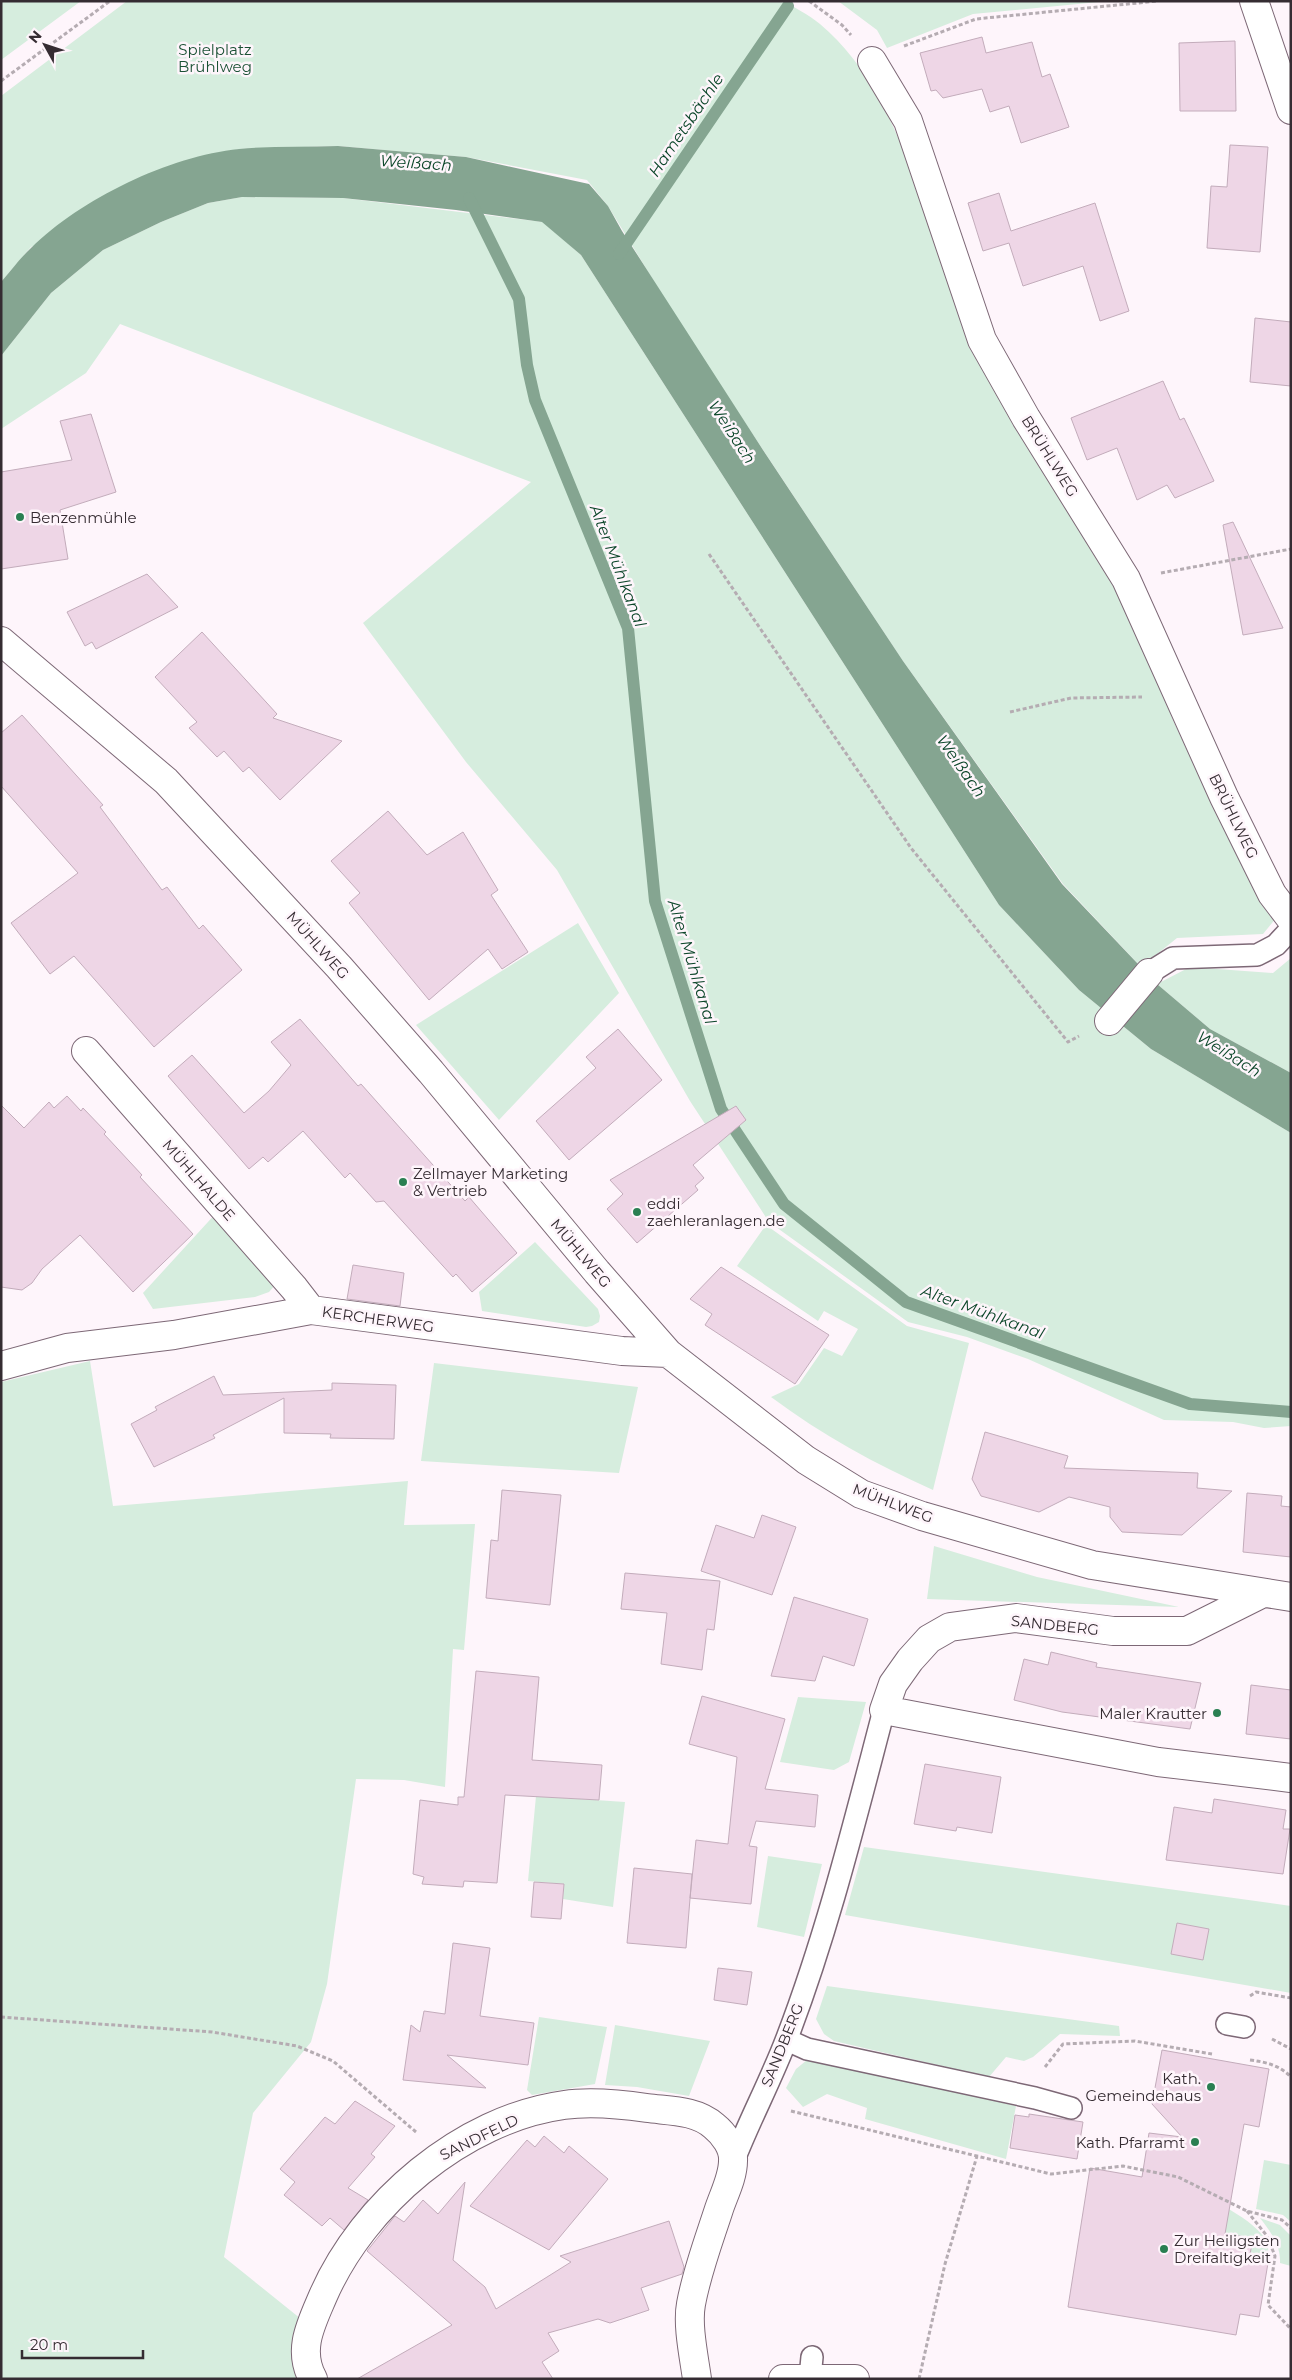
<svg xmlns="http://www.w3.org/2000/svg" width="1292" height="2380" font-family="Montserrat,sans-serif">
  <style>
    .green { fill: #d6edde }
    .water { fill: #85a591 }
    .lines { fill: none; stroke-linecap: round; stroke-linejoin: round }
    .stream { stroke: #85a591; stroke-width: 12 }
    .building { fill: #eed6e6; stroke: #c3acbb }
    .lane-casing { stroke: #7d6876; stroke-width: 24 }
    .street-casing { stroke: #7d6876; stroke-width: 30 }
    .path { stroke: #b5acb2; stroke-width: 3; stroke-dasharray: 4 2.5; stroke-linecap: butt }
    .lane { stroke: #fff; stroke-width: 21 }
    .street { stroke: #fff; stroke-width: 28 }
    .poi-dot { fill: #2a7f52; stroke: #fef5fb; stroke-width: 2 }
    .labels { text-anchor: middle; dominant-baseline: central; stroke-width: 5; stroke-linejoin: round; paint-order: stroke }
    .park-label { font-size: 15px; fill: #1a5134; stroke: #fef5fb }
    .street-label { font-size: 15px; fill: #352c32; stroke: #fef5fb }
    .poi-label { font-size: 15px; fill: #352c32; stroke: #fef5fb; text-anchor: start }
    .water-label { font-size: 16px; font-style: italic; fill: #0b4629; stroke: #fef5fb }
  </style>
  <rect width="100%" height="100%" fill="#fef5fb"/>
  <path class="green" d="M 1,1 L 81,1 L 1,60 Z
    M 127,1 L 784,1 C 795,8 809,15 820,24 C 869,65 894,125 917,183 L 1115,584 L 1143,643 L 1173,720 L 1224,829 L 1265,892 L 1276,918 L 1263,934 L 1177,938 L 1141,967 L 1063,884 L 903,661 L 683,329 L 608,206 L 587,180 L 466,157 L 338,146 L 238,149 L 31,247 L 1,282 L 1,96 Z
    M 838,1 L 1109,1 L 973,14 L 887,48 L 877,30 Z
    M 242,197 L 343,198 L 543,222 L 581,255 L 999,905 L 1079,990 L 1151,1049 L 1291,1133 L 1291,1426 L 1264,1428 L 1233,1422 L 1164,1420 L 1028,1359 L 967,1337 L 908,1322 L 769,1222 L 690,1101 L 557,870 L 466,762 L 363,623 L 531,482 L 120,324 L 86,373 L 1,429 L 1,356 L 51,293 L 103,250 L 161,222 L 208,203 Z
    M 578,923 L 619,993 L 499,1120 L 416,1025 Z
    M 1291,958 L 1291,1073 L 1210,1029 L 1157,984 L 1190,967 L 1273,973 Z
    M 218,1211 L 276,1284 L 269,1292 L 255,1297 L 153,1309 L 143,1293 Z
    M 766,1225 L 907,1326 L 969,1343 L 933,1490 C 875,1464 822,1435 771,1397 L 799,1384 L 824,1348 L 842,1356 L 858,1329 L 824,1311 L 818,1321 L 737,1266 Z
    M 535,1242 L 598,1309 L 600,1316 L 599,1322 L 592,1326 L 586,1327 L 482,1311 L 479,1292 Z
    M 90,1361 L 113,1506 L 408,1481 L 404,1525 L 475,1524 L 464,1650 L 453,1649 L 445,1787 L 404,1780 L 356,1779 L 327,1984 L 311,2042 L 253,2113 L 224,2257 L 301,2319 L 301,2379 L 1,2379 L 1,1382 Z
    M 434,1363 L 638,1387 L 619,1473 L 421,1461 Z
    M 934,1546 L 1037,1577 L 1179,1607 L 927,1599 Z
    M 798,1697 L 866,1702 L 849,1762 L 834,1770 L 780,1762 Z
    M 536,1796 L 625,1802 L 613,1907 L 563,1899 L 564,1884 L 528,1881 Z
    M 864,1847 L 1291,1906 L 1291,1993 L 845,1915 Z
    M 768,1856 L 822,1864 L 804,1937 L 757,1927 Z
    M 827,1986 L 1119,2026 L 1120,2036 L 1060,2034 L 1033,2057 L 1024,2061 L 1006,2057 L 989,2077 L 834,2041 L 824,2034 L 816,2019 Z
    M 539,2017 L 607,2027 L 595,2084 L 532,2095 L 527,2090 Z
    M 615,2025 L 710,2041 L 689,2096 L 637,2087 L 605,2085 Z
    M 807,2060 L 821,2060 L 1016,2106 L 1006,2159 L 865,2119 L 867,2108 L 827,2094 L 803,2107 L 786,2088 L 796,2069 Z
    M 1264,2160 L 1291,2165 L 1291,2222 L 1283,2215 L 1256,2209 Z
    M 1178,2183 C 1203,2196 1248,2215 1264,2237 C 1270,2245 1268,2254 1268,2263 L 1249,2260 L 1252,2238 L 1148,2221 Z
    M 1260,2218 L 1280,2225 L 1291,2236 L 1291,2266 L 1280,2263 C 1281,2245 1270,2231 1260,2218 Z"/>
  <path class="water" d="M 338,146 L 466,157 L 589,184 L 608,206 L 622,231 L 763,450 L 903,661 L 1062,884 L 1157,984 L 1210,1029 L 1291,1073 L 1291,1133 L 1151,1049 L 1079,990 L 999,905 L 581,255 L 542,222 L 456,210 L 343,198 L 242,197 L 208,203 L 161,222 L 103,250 L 51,293 L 1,356 L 1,282 C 11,271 20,258 31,248 C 81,199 169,156 239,149 C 271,146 305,147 338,146 Z"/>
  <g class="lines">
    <path class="stream" d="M 469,198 L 519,299 L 527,365 L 535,400 L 628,628 L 655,901 L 721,1109 L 784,1204 L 906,1302 L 1190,1404 L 1291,1412
      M 619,254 L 788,6"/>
  </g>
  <path class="building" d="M 982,37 L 986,53 L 1032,42 L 1042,77 L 1050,74 L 1069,127 L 1021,143 L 1009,106 L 990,112 L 982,89 L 943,98 L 936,90 L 931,91 L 920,53 Z
    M 1235,41 L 1236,111 L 1180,111 L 1179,43 Z
    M 1230,145 L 1268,147 L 1260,252 L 1207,248 L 1211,186 L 1227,187 Z
    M 999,193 L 1011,231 L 1095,203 L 1129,311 L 1100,321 L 1083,266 L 1023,286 L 1009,243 L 983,251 L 968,203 Z
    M 1255,318 L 1291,322 L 1291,386 L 1250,382 Z
    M 1163,381 L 1180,420 L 1184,418 L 1214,481 L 1175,498 L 1167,485 L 1137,500 L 1117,448 L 1087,460 L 1071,418 Z
    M 91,414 L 116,492 L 60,510 L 68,559 L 1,569 L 1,472 L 72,460 L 60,421 Z
    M 1233,522 L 1283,628 L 1243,635 L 1223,525 Z
    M 147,574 L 178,607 L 96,649 L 92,642 L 85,646 L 67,612 Z
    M 202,632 L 277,714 L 273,718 L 342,741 L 280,800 L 249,767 L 243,772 L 224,751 L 217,757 L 189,728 L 197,722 L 155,677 Z
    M 22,715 L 103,805 L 100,807 L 162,890 L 167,887 L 199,929 L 203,925 L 242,970 L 154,1047 L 74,956 L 50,974 L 11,923 L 78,873 L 1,786 L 1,733 Z
    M 388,811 L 427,855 L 463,832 L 498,890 L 491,895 L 528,952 L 502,969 L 488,949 L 429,1000 L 349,903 L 360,893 L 331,861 Z
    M 300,1019 L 358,1086 L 361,1084 L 465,1201 L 469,1197 L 517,1253 L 472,1292 L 456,1274 L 453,1277 L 384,1201 L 376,1202 L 350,1173 L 345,1178 L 303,1131 L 268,1162 L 263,1157 L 249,1169 L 168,1076 L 192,1055 L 244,1113 L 269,1091 L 291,1065 L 271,1042 Z
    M 618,1029 L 662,1080 L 569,1160 L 536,1121 L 596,1068 L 586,1057 Z
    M 67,1096 L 81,1111 L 83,1108 L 106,1132 L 104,1134 L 142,1175 L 140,1177 L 193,1234 L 133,1292 L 80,1235 L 42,1269 L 32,1283 L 22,1290 L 1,1287 L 1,1105 L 24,1128 L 49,1102 L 54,1108 Z
    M 736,1106 L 746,1120 L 693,1165 L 704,1178 L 695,1186 L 698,1190 L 637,1243 L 607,1209 L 623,1194 L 610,1180 Z
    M 353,1265 L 404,1273 L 400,1306 L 347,1299 Z
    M 721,1267 L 829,1335 L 795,1384 L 705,1325 L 712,1314 L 690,1299 Z
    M 214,1376 L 223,1395 L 332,1390 L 332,1383 L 396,1385 L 394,1439 L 330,1438 L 331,1434 L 284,1433 L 284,1398 L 213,1435 L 215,1438 L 154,1467 L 131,1424 L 157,1410 L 155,1407 Z
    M 985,1432 L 1068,1456 L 1064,1468 L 1198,1473 L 1197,1488 L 1232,1491 L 1182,1535 L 1122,1532 L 1110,1517 L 1110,1507 L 1069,1497 L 1039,1512 L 981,1496 L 972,1479 Z
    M 502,1490 L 561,1495 L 550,1605 L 486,1598 L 491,1540 L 498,1541 Z
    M 1247,1493 L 1282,1496 L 1281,1506 L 1291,1507 L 1291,1557 L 1243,1552 Z
    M 762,1515 L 796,1527 L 772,1595 L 701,1571 L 716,1525 L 754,1538 Z
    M 625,1573 L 720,1581 L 714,1630 L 707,1629 L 702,1670 L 661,1664 L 667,1613 L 621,1609 Z
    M 794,1597 L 868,1619 L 854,1666 L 823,1656 L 815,1681 L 771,1676 Z
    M 1051,1652 L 1097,1663 L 1096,1667 L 1201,1683 L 1190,1729 L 1062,1712 L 1014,1700 L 1024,1659 L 1048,1665 Z
    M 476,1671 L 539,1677 L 532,1760 L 602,1765 L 599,1800 L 505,1795 L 497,1883 L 464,1881 L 463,1887 L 422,1884 L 424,1877 L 413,1874 L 420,1800 L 458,1805 L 458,1797 L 464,1797 Z
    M 1251,1685 L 1291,1690 L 1291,1739 L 1246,1734 Z
    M 702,1696 L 785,1719 L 765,1789 L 818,1795 L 815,1827 L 756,1821 L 749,1846 L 757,1847 L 751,1904 L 690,1898 L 696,1840 L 728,1844 L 737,1757 L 689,1744 Z
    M 925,1764 L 1001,1777 L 992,1833 L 957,1827 L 956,1831 L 914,1824 Z
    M 1214,1799 L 1286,1810 L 1283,1829 L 1290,1829 L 1283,1874 L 1166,1860 L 1174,1807 L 1212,1813 Z
    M 634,1868 L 692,1874 L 686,1948 L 627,1943 Z
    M 534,1882 L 564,1884 L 561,1919 L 531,1917 Z
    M 1177,1923 L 1209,1929 L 1203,1960 L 1171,1954 Z
    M 453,1943 L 490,1948 L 480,2016 L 534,2023 L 528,2065 L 447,2055 L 486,2088 L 403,2080 L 411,2025 L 420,2032 L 424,2011 L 445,2014 Z
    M 718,1968 L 752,1972 L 747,2005 L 714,2000 Z
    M 1162,2050 L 1269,2069 L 1259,2127 L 1244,2124 L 1225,2234 L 1253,2238 L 1249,2260 L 1268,2263 L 1259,2317 L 1240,2314 L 1236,2335 L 1068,2307 L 1090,2168 L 1142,2177 L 1149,2133 L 1182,2137 L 1152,2104 Z
    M 355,2101 L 395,2126 L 371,2154 L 375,2157 L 348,2188 L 368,2200 L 344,2230 L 330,2218 L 322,2226 L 284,2195 L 295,2182 L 280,2169 L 325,2117 L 335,2124 Z
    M 1029,2114 L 1083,2122 L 1077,2159 L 1010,2148 L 1015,2115 L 1029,2117 Z
    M 544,2136 L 564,2153 L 569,2146 L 608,2179 L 549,2250 L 470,2206 L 527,2140 L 535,2147 Z
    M 465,2182 L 453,2260 L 485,2287 L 496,2309 L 571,2262 L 560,2256 L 669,2221 L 684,2267 L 682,2274 L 641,2288 L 649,2310 L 610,2323 L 598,2319 L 548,2333 L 559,2351 L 542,2362 L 553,2379 L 357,2379 L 452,2325 L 367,2251 L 395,2216 L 404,2222 L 423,2200 L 438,2214 Z"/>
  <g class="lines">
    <g class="lane-casing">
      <path id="lane" d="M 1149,973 L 1173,958 L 1257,955 L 1276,945 L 1291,929
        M 1227,2024 L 1244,2027
        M 787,2040 L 807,2049 L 1035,2098 L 1071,2108
        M 734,2160 C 750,2119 771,2080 787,2038 C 828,1931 855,1820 884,1710
        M 810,2378 L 812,2357"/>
    </g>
    <g class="street-casing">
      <path id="street" d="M 1254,1 L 1291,110
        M 872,61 L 908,121 L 982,340 L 1026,418 L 1126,579 L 1224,797 L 1272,894 L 1291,919
        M 1,641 L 166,781 L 339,967 L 431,1072 L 597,1272 L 668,1353 L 806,1460 L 861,1494 L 922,1516 L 1092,1565 L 1291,1597
        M 1109,1021 L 1149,973
        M 86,1051 L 294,1288 L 311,1310
        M 1,1366 L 67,1348 L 174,1335 L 311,1310 L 622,1351 L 668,1353
        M 1261,1594 L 1187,1631 L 1113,1631 L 1016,1618 L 950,1627 L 929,1639 L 910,1660 L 893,1684 L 884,1710 L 1158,1762 L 1291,1778
        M 313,2379 C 297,2350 311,2324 323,2296 C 363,2204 462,2119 564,2105 C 591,2101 620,2104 647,2108 C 670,2111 696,2110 714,2126 C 724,2134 734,2148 733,2161 C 733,2177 724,2194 719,2209 C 709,2240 697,2271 691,2304 C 687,2325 694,2357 697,2379
        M 783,2379 L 855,2379"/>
    </g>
    <path class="path" d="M 809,1 L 842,25 L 851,35
      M 904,46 L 976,19 L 1158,1
      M 1,81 L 110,1
      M 709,554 L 911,848 L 1068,1042 L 1079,1036
      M 1161,573 L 1291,549
      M 1010,712 L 1071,698 L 1142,697
      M 1250,1996 L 1256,1992 L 1291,1998
      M 1,2017 L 212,2032 L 297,2046 L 333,2061 L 416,2132
      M 1272,2039 L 1291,2049
      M 1250,2060 C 1266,2062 1279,2065 1291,2077
      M 1045,2067 L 1063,2044 L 1135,2041 L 1212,2054
      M 791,2111 L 1051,2174 L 1123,2166 L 1178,2177 L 1247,2211 L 1282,2220 L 1291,2228
      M 1247,2211 L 1267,2236 L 1275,2256 L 1268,2305 L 1291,2329
      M 919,2379 L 945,2264 L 977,2156"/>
    <use href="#lane" class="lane"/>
    <use href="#street" class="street"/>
  </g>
  <g class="poi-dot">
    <circle cx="20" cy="517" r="5"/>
    <circle cx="403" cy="1182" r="5"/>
    <circle cx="637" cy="1212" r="5"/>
    <circle cx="1217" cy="1713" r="5"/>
    <circle cx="1211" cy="2087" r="5"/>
    <circle cx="1195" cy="2142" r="5"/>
    <circle cx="1164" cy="2249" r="5"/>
  </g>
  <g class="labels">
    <g class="park-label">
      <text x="215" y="49">Spielplatz<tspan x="215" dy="17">Brühlweg</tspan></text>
    </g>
    <g class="street-label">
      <text transform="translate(1050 456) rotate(58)">BRÜHLWEG</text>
      <text transform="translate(1234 816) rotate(64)">BRÜHLWEG</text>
      <text transform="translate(318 945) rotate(48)">MÜHLWEG</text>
      <text transform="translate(199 1180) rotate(49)">MÜHLHALDE</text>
      <text transform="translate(581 1253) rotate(50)">MÜHLWEG</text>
      <text transform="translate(378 1319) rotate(8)">KERCHERWEG</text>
      <text transform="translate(893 1503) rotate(21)">MÜHLWEG</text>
      <text transform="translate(1055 1625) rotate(6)">SANDBERG</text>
      <text transform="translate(782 2045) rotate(-68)">SANDBERG</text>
      <text transform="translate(479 2137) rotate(-26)">SANDFELD</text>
    </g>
    <g class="poi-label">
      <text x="30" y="517">Benzenmühle</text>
      <text x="413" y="1173">Zellmayer Marketing<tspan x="413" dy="17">&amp; Vertrieb</tspan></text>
      <text x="647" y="1203">eddi<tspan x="647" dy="17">zaehleranlagen.de</tspan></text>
      <text x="1207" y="1713" text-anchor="end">Maler Krautter</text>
      <text x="1201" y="2078" text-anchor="end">Kath.<tspan x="1201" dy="17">Gemeindehaus</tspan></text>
      <text x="1185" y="2142" text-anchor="end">Kath. Pfarramt</text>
      <text x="1174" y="2240">Zur Heiligsten<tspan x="1174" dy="17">Dreifaltigkeit</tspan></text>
    </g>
    <g class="water-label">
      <text transform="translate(686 125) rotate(-56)">Hametsbächle</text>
      <text transform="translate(416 163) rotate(4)">Weißach</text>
      <text transform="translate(732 432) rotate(57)">Weißach</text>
      <text transform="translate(618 566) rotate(69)">Alter Mühlkanal</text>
      <text transform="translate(961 766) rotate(55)">Weißach</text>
      <text transform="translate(692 962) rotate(73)">Alter Mühlkanal</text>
      <text transform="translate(1229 1054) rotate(32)">Weißach</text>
      <text transform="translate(983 1312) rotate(20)">Alter Mühlkanal</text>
    </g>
  </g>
  <rect width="1292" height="2380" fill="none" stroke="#352c32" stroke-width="5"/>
  <g transform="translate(45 45) rotate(310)" stroke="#fef5fb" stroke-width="4" paint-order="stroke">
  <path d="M0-4L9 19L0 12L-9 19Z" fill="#352c32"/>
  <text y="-8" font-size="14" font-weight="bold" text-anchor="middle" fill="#352c32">N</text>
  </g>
  <path d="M22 2350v8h121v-8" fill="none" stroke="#352c32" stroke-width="2.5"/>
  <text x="30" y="2350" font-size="15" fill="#352c32" stroke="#fef5fb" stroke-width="4" paint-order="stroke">20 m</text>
</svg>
